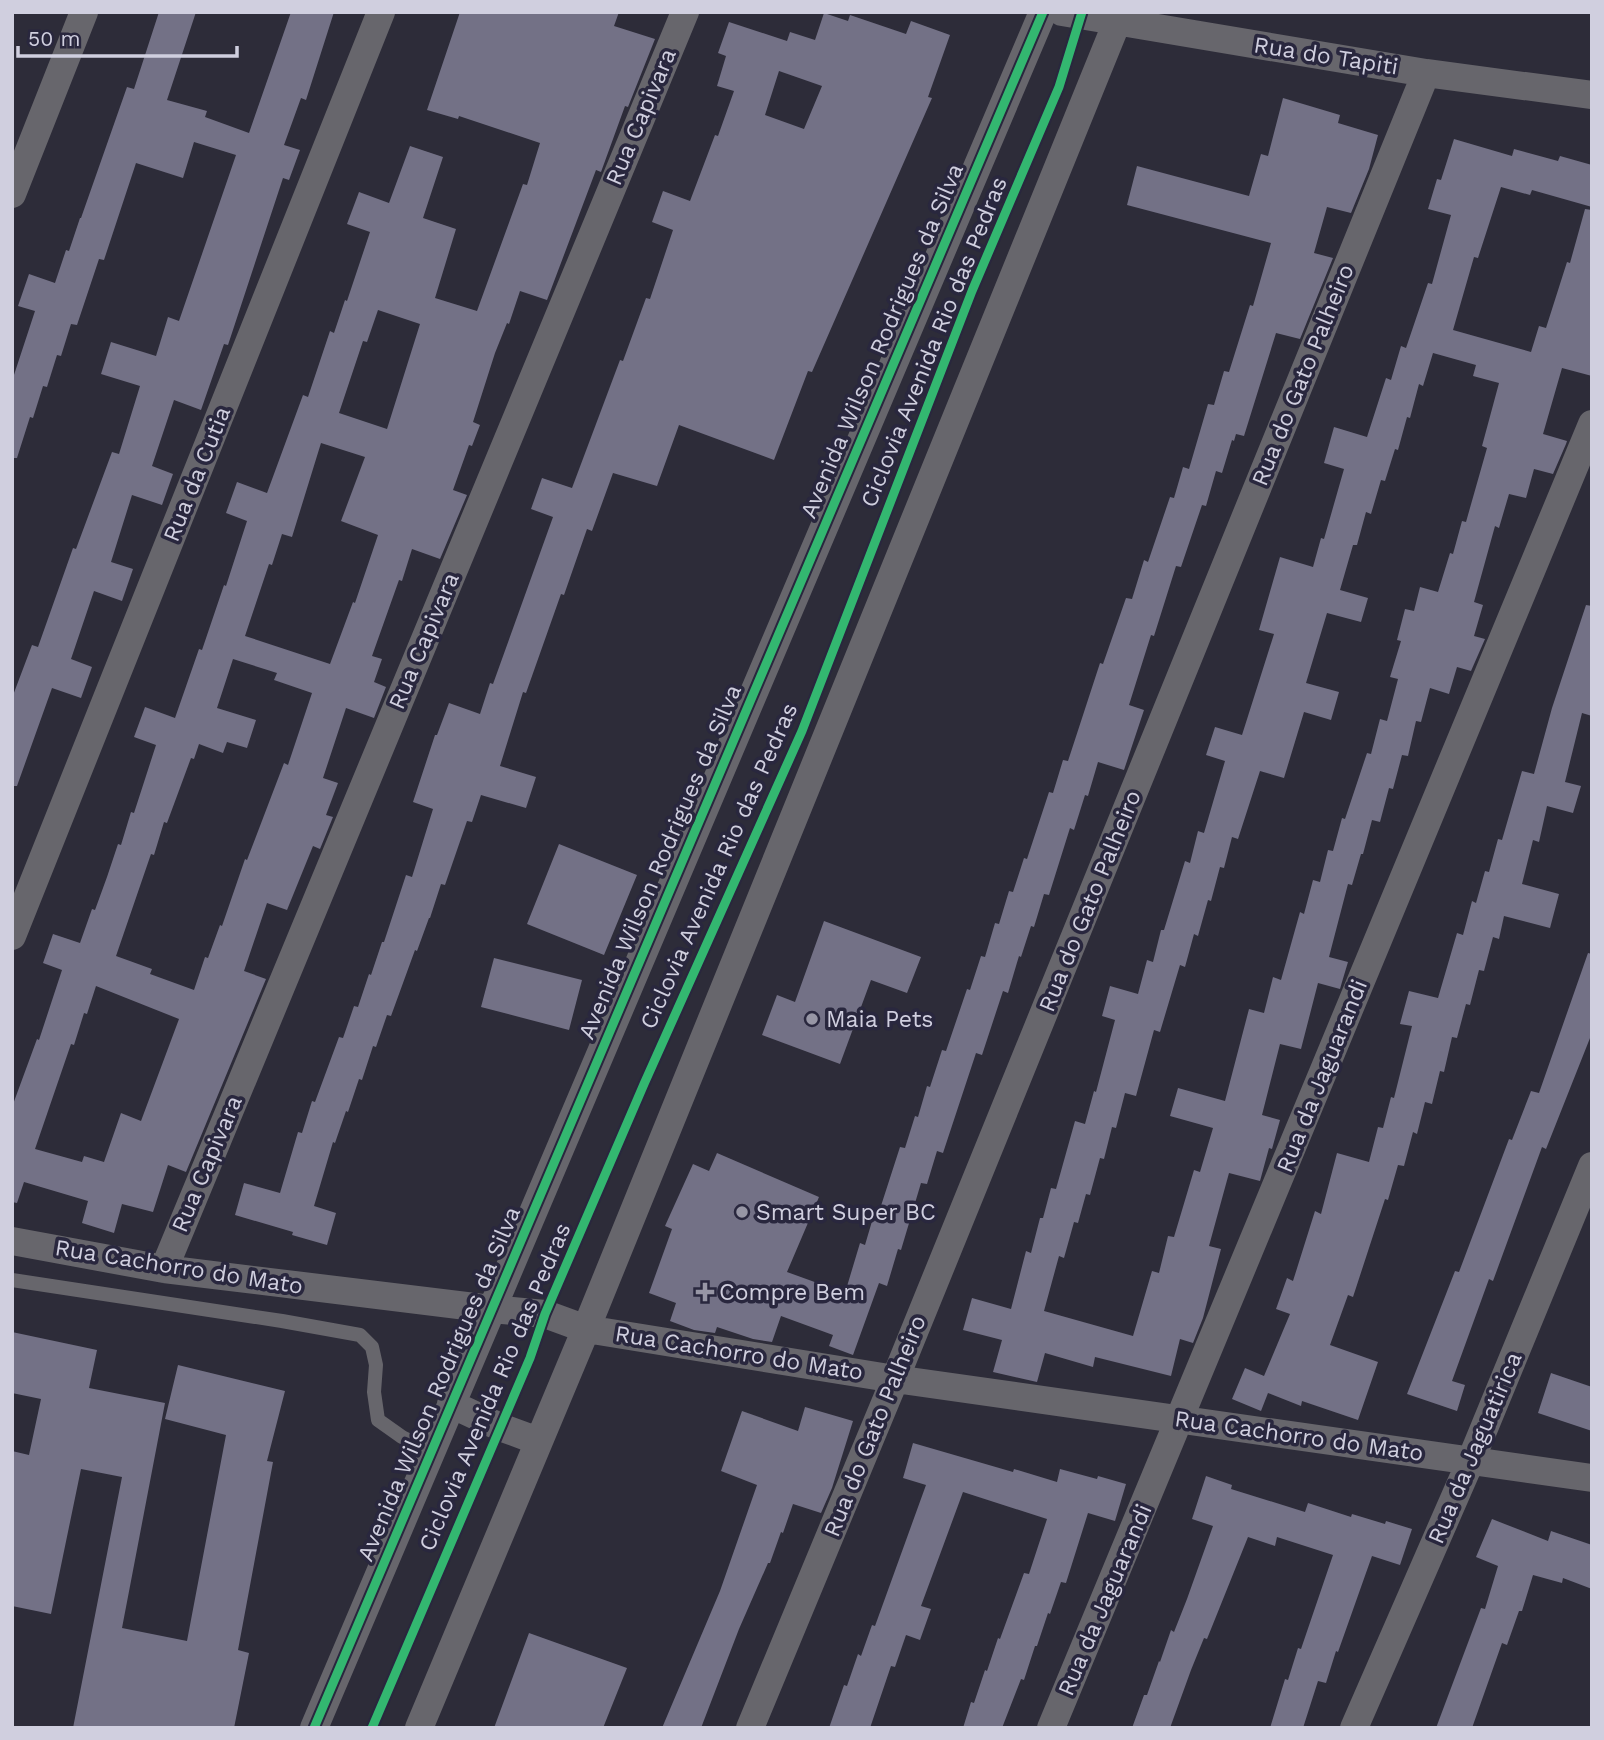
<svg xmlns="http://www.w3.org/2000/svg" width="1604" height="1740" font-family="'Work Sans',sans-serif">
  <style>
    .building { fill: #737186; fill-rule: evenodd }
    .lines { fill: none; stroke-linecap: round; stroke-linejoin: round }
    .service { stroke: #67666c; stroke-width: 14 }
    .minor { stroke: #67666c; stroke-width: 28 }
    .cycleway-casing { stroke: #29273e; stroke-width: 13 }
    .cycleway { stroke: #33b770; stroke-width: 9 }
    .poi-dot { fill: #9796a5; stroke: #29273e; stroke-width: 2.5 }
    .labels { text-anchor: middle; dominant-baseline: central; stroke-width: 7; stroke-linejoin: round; paint-order: stroke }
    .street-label { font-size: 23px; fill: #d0cfdf; stroke: #29273e }
    .poi-label { font-size: 23px; fill: #d0cfdf; stroke: #29273e; text-anchor: start }
  </style>
  <rect width="100%" height="100%" fill="#2d2c39"/>
  <path class="building" d="M 159,12 L 196,12 L 167,100 L 207,111 L 205,117 L 249,133 L 291,12 L 334,12 L 306,100 L 301,98 L 284,145 L 300,150 L 289,180 L 283,178 L 228,345 L 224,344 L 201,410 L 174,400 L 152,466 L 173,474 L 162,505 L 132,495 L 111,562 L 133,569 L 122,601 L 94,591 L 71,659 L 92,667 L 81,698 L 52,688 L 17,786 L 12,786 L 12,698 L 32,645 L 38,647 L 73,548 L 76,549 L 112,452 L 119,454 L 140,386 L 101,374 L 111,342 L 156,356 L 168,317 L 179,321 L 236,155 L 194,142 L 183,178 L 136,163 L 104,260 L 99,259 L 77,325 L 71,324 L 61,356 L 57,355 L 47,387 L 43,386 L 33,418 L 30,417 L 17,458 L 12,458 L 12,381 L 35,311 L 18,306 L 29,274 L 55,283 L 66,250 L 69,251 L 80,218 L 81,218 L 127,87 L 134,89 Z
    M 460,12 L 619,12 L 614,26 L 655,39 L 628,107 L 625,106 L 601,172 L 596,170 L 547,300 L 520,291 L 509,324 L 507,323 L 495,353 L 473,422 L 480,425 L 472,446 L 469,445 L 453,490 L 467,495 L 440,559 L 412,549 L 402,581 L 399,580 L 372,656 L 382,659 L 374,682 L 386,687 L 374,718 L 346,708 L 323,778 L 338,783 L 326,815 L 333,817 L 320,849 L 313,846 L 287,910 L 267,903 L 244,971 L 266,979 L 186,1172 L 168,1165 L 153,1212 L 122,1204 L 114,1233 L 82,1223 L 88,1201 L 24,1182 L 17,1203 L 12,1202 L 12,1107 L 37,1039 L 39,1040 L 62,970 L 43,963 L 53,934 L 80,943 L 92,909 L 95,910 L 107,877 L 118,844 L 121,845 L 131,812 L 134,813 L 156,745 L 134,737 L 145,707 L 175,718 L 199,649 L 202,650 L 224,585 L 226,586 L 247,521 L 226,513 L 237,482 L 267,493 L 303,395 L 308,397 L 330,331 L 334,333 L 345,300 L 347,301 L 370,232 L 347,224 L 359,192 L 389,203 L 410,146 L 443,157 L 423,218 L 456,229 L 435,298 L 477,311 L 523,184 L 527,185 L 540,143 L 459,116 L 458,119 L 427,110 ZM 378,310 L 420,324 L 387,429 L 339,413 L 363,341 L 367,342 ZM 321,443 L 365,457 L 341,521 L 378,535 L 355,603 L 353,602 L 330,664 L 245,636 L 269,564 L 272,565 L 282,534 L 292,537 ZM 233,659 L 277,673 L 274,680 L 312,693 L 288,765 L 284,763 L 247,860 L 245,859 L 222,926 L 220,925 L 208,958 L 205,957 L 194,990 L 150,974 L 152,969 L 116,956 L 151,854 L 154,855 L 164,822 L 167,823 L 191,758 L 194,759 L 199,744 L 223,753 L 227,742 L 247,748 L 256,720 L 217,708 ZM 96,986 L 179,1019 L 141,1121 L 121,1113 L 104,1162 L 84,1156 L 82,1162 L 35,1149 L 71,1044 L 74,1045 L 84,1013 L 87,1014 Z
    M 824,13 L 848,21 L 850,15 L 906,34 L 911,21 L 950,35 L 928,97 L 932,98 L 812,372 L 808,371 L 774,460 L 679,425 L 657,486 L 613,473 L 592,531 L 587,529 L 564,595 L 561,594 L 526,693 L 523,692 L 500,766 L 536,777 L 526,808 L 481,795 L 472,822 L 467,821 L 445,885 L 441,884 L 430,918 L 429,918 L 417,951 L 415,950 L 391,1016 L 387,1015 L 376,1047 L 373,1046 L 362,1080 L 359,1079 L 348,1112 L 346,1111 L 335,1143 L 333,1142 L 314,1206 L 336,1213 L 327,1245 L 292,1235 L 293,1232 L 235,1215 L 244,1183 L 280,1193 L 298,1132 L 302,1133 L 312,1101 L 315,1102 L 339,1037 L 343,1038 L 354,1006 L 358,1007 L 369,974 L 371,975 L 382,942 L 384,942 L 406,875 L 412,877 L 433,809 L 413,802 L 435,735 L 437,735 L 449,703 L 480,714 L 490,683 L 493,684 L 553,517 L 531,509 L 542,478 L 572,488 L 620,360 L 623,361 L 646,298 L 650,299 L 673,230 L 652,222 L 663,191 L 690,201 L 715,135 L 718,136 L 734,91 L 717,86 L 726,56 L 718,53 L 729,22 L 787,41 L 790,32 L 815,40 ZM 779,71 L 822,86 L 804,129 L 765,115 Z
    M 1283,98 L 1340,115 L 1338,123 L 1378,135 L 1369,169 L 1351,213 L 1327,207 L 1314,253 L 1333,258 L 1300,339 L 1276,333 L 1244,436 L 1236,434 L 1234,441 L 1232,440 L 1222,473 L 1216,471 L 1206,506 L 1202,505 L 1181,567 L 1176,566 L 1154,636 L 1151,635 L 1129,705 L 1144,710 L 1124,770 L 1098,762 L 1088,796 L 1085,795 L 1074,830 L 1070,828 L 1049,895 L 1044,894 L 1034,927 L 1031,926 L 1021,957 L 1019,956 L 1008,993 L 1003,991 L 982,1055 L 976,1053 L 943,1153 L 937,1151 L 927,1184 L 921,1183 L 901,1250 L 898,1249 L 887,1286 L 879,1283 L 853,1355 L 829,1346 L 833,1335 L 781,1316 L 772,1342 L 753,1339 L 717,1327 L 715,1333 L 694,1330 L 670,1321 L 676,1303 L 649,1293 L 672,1229 L 665,1226 L 693,1164 L 709,1171 L 717,1153 L 819,1197 L 787,1272 L 845,1293 L 860,1243 L 865,1245 L 875,1211 L 879,1212 L 900,1147 L 905,1148 L 915,1116 L 918,1117 L 927,1086 L 930,1087 L 942,1050 L 946,1051 L 967,989 L 970,990 L 981,956 L 985,957 L 995,923 L 999,924 L 1009,891 L 1013,892 L 1024,858 L 1027,859 L 1049,792 L 1053,793 L 1063,760 L 1068,761 L 1100,663 L 1103,664 L 1126,598 L 1132,599 L 1144,560 L 1148,562 L 1170,497 L 1174,498 L 1183,467 L 1189,469 L 1208,404 L 1214,405 L 1224,371 L 1229,372 L 1250,305 L 1253,306 L 1271,243 L 1127,205 L 1137,166 L 1249,196 L 1261,154 L 1268,156 Z
    M 1454,139 L 1512,156 L 1514,149 L 1558,161 L 1560,156 L 1592,165 L 1592,207 L 1532,190 L 1530,195 L 1501,187 L 1478,258 L 1474,257 L 1453,330 L 1531,352 L 1539,326 L 1546,328 L 1567,262 L 1570,263 L 1585,209 L 1592,210 L 1592,376 L 1562,368 L 1543,434 L 1567,441 L 1566,444 L 1553,474 L 1534,469 L 1526,498 L 1509,494 L 1499,528 L 1495,526 L 1474,602 L 1483,605 L 1474,636 L 1485,639 L 1471,671 L 1457,667 L 1449,694 L 1430,688 L 1421,722 L 1416,721 L 1408,756 L 1402,755 L 1393,789 L 1389,788 L 1380,822 L 1372,820 L 1363,854 L 1361,854 L 1352,885 L 1348,884 L 1329,957 L 1348,962 L 1342,982 L 1340,989 L 1318,983 L 1301,1049 L 1280,1044 L 1262,1115 L 1280,1120 L 1272,1149 L 1269,1148 L 1260,1181 L 1229,1173 L 1209,1246 L 1221,1249 L 1203,1318 L 1193,1343 L 1180,1339 L 1171,1376 L 1095,1357 L 1093,1367 L 1045,1353 L 1037,1382 L 993,1372 L 1002,1340 L 963,1330 L 972,1298 L 1011,1309 L 1026,1251 L 1031,1253 L 1040,1218 L 1043,1218 L 1051,1188 L 1056,1189 L 1075,1121 L 1085,1124 L 1094,1091 L 1096,1092 L 1115,1020 L 1102,1016 L 1110,986 L 1138,994 L 1147,960 L 1153,962 L 1161,930 L 1164,930 L 1185,861 L 1190,863 L 1198,831 L 1204,833 L 1225,761 L 1206,755 L 1215,727 L 1242,735 L 1274,634 L 1259,630 L 1280,557 L 1313,567 L 1321,538 L 1324,539 L 1344,469 L 1324,463 L 1334,427 L 1367,437 L 1386,378 L 1391,380 L 1401,346 L 1406,348 L 1428,283 L 1432,284 L 1451,215 L 1428,209 L 1437,179 L 1441,180 ZM 1433,353 L 1476,365 L 1473,376 L 1499,383 L 1482,446 L 1487,448 L 1466,522 L 1462,521 L 1453,554 L 1450,553 L 1438,592 L 1420,587 L 1414,611 L 1405,609 L 1397,640 L 1401,641 L 1390,677 L 1398,679 L 1387,721 L 1380,719 L 1371,754 L 1367,753 L 1345,819 L 1342,818 L 1333,851 L 1328,850 L 1320,882 L 1313,880 L 1304,914 L 1300,912 L 1281,980 L 1273,977 L 1264,1013 L 1249,1009 L 1225,1101 L 1178,1088 L 1170,1116 L 1213,1128 L 1200,1172 L 1194,1170 L 1174,1237 L 1168,1236 L 1159,1273 L 1152,1271 L 1133,1336 L 1044,1311 L 1059,1256 L 1064,1258 L 1074,1222 L 1078,1223 L 1086,1194 L 1090,1195 L 1100,1158 L 1104,1159 L 1112,1127 L 1116,1128 L 1125,1093 L 1136,1096 L 1154,1030 L 1160,1032 L 1180,965 L 1185,967 L 1194,934 L 1198,936 L 1208,900 L 1211,901 L 1220,867 L 1224,868 L 1232,837 L 1238,839 L 1260,771 L 1284,778 L 1304,712 L 1331,720 L 1339,692 L 1306,683 L 1327,613 L 1361,622 L 1368,598 L 1340,590 L 1353,545 L 1357,545 L 1366,512 L 1371,514 L 1381,480 L 1385,481 L 1395,449 L 1398,450 L 1407,417 L 1410,418 L 1419,384 L 1423,386 Z
    M 1586,605 L 1592,606 L 1592,716 L 1582,713 L 1565,782 L 1581,786 L 1573,813 L 1547,806 L 1539,842 L 1533,840 L 1522,884 L 1559,894 L 1550,928 L 1504,916 L 1499,939 L 1493,937 L 1484,971 L 1479,970 L 1470,1005 L 1466,1004 L 1457,1038 L 1452,1037 L 1444,1072 L 1440,1071 L 1432,1104 L 1425,1102 L 1417,1134 L 1413,1132 L 1404,1166 L 1398,1165 L 1388,1200 L 1385,1199 L 1353,1297 L 1348,1295 L 1330,1345 L 1378,1362 L 1358,1420 L 1302,1401 L 1301,1406 L 1268,1393 L 1261,1411 L 1232,1399 L 1245,1368 L 1264,1376 L 1290,1314 L 1276,1309 L 1287,1278 L 1293,1281 L 1315,1211 L 1321,1214 L 1337,1153 L 1369,1162 L 1378,1127 L 1383,1128 L 1391,1097 L 1394,1098 L 1412,1026 L 1400,1024 L 1409,991 L 1438,998 L 1457,933 L 1463,935 L 1472,901 L 1476,903 L 1485,871 L 1489,872 L 1498,839 L 1502,840 L 1522,771 L 1534,774 L 1552,708 Z
    M 559,844 L 637,875 L 604,955 L 527,924 Z
    M 824,921 L 921,957 L 907,993 L 871,980 L 840,1064 L 762,1035 L 777,995 L 795,1002 Z
    M 1588,953 L 1592,954 L 1592,1033 L 1546,1149 L 1542,1147 L 1493,1281 L 1489,1279 L 1452,1381 L 1465,1385 L 1457,1411 L 1407,1394 L 1455,1271 L 1459,1272 L 1509,1139 L 1512,1140 L 1531,1091 L 1539,1093 Z
    M 494,958 L 582,980 L 569,1030 L 481,1007 Z
    M 12,1332 L 97,1350 L 89,1388 L 165,1403 L 122,1628 L 187,1641 L 226,1435 L 165,1419 L 178,1365 L 285,1391 L 267,1461 L 273,1462 L 238,1650 L 249,1653 L 234,1728 L 73,1728 L 122,1477 L 81,1469 L 51,1614 L 12,1606 L 12,1451 L 29,1455 L 41,1399 L 12,1393 Z
    M 1551,1373 L 1592,1387 L 1592,1431 L 1538,1413 Z
    M 805,1407 L 853,1421 L 832,1488 L 821,1513 L 793,1504 L 783,1533 L 781,1532 L 770,1563 L 768,1563 L 739,1629 L 701,1728 L 662,1728 L 720,1591 L 757,1485 L 721,1471 L 742,1411 L 798,1431 Z
    M 913,1443 L 1013,1472 L 1014,1469 L 1057,1482 L 1060,1469 L 1097,1479 L 1098,1476 L 1126,1484 L 1115,1521 L 1088,1513 L 1066,1583 L 1061,1582 L 1050,1614 L 1048,1613 L 1037,1646 L 1035,1646 L 1024,1680 L 1021,1679 L 1002,1728 L 963,1728 L 971,1702 L 974,1703 L 985,1670 L 987,1671 L 998,1638 L 1000,1639 L 1024,1573 L 1029,1574 L 1047,1519 L 963,1492 L 921,1606 L 931,1609 L 920,1640 L 906,1635 L 895,1667 L 891,1666 L 870,1728 L 829,1728 L 844,1685 L 847,1686 L 858,1654 L 861,1656 L 872,1625 L 875,1626 L 926,1485 L 903,1478 Z
    M 1206,1476 L 1232,1485 L 1231,1489 L 1305,1512 L 1308,1503 L 1351,1517 L 1352,1514 L 1385,1524 L 1386,1521 L 1412,1529 L 1400,1565 L 1372,1556 L 1338,1652 L 1336,1651 L 1326,1683 L 1318,1681 L 1303,1728 L 1270,1728 L 1285,1679 L 1288,1680 L 1298,1648 L 1301,1649 L 1333,1555 L 1277,1537 L 1275,1546 L 1248,1537 L 1207,1639 L 1204,1638 L 1191,1670 L 1170,1728 L 1132,1728 L 1144,1695 L 1147,1695 L 1159,1661 L 1160,1662 L 1171,1630 L 1174,1632 L 1187,1599 L 1213,1526 L 1192,1519 Z
    M 1492,1519 L 1548,1541 L 1551,1531 L 1592,1545 L 1592,1589 L 1563,1578 L 1562,1583 L 1533,1575 L 1522,1611 L 1519,1611 L 1507,1645 L 1502,1643 L 1472,1728 L 1436,1728 L 1481,1608 L 1485,1609 L 1498,1566 L 1476,1557 Z
    M 529,1633 L 627,1668 L 603,1728 L 494,1728 Z"/>
  <g class="lines">
    <path class="service" d="M 12,1280 L 282,1321 L 360,1335 L 372,1347 L 376,1365 L 374,1392 L 378,1420 L 402,1437 L 431,1451"/>
    <path class="minor" d="M 1062,12 L 1426,73 L 1592,95
      M 12,194 L 84,12
      M 12,936 L 381,12
      M 12,1241 L 164,1269 L 491,1309 L 545,1314 L 586,1329 L 895,1379 L 1592,1478
      M 164,1269 L 685,12
      M 451,1404 L 500,1427 L 538,1441
      M 314,1728 L 1043,12
      M 419,1728 L 586,1329 L 1117,22 L 1116,12
      M 750,1728 L 895,1379 L 1426,73
      M 1051,1728 L 1592,424
      M 1354,1728 L 1471,1460 L 1592,1166"/>
    <g class="cycleway-casing">
      <path id="cycleway" d="M 314,1728 L 1043,12
        M 372,1728 L 530,1358 L 545,1314 L 644,1084 L 802,731 L 972,291 L 1059,87 L 1082,12"/>
    </g>
    <use href="#cycleway" class="cycleway"/>
  </g>
  <g class="poi-dot">
    <circle cx="812" cy="1019" r="7"/>
    <circle cx="742" cy="1212" r="7"/>
    <path d="M701.5 1281.5h7v7h7v7h-7v7h-7v-7h-7v-7h7z"/>
  </g>
  <g class="labels">
    <g class="street-label">
      <text transform="translate(1326 56) rotate(9)">Rua do Tapiti</text>
      <text transform="translate(641 117) rotate(-67)">Rua Capivara</text>
      <text transform="translate(882 341) rotate(-67)">Avenida Wilson Rodrigues da Silva</text>
      <text transform="translate(934 342) rotate(-68)">Ciclovia Avenida Rio das Pedras</text>
      <text transform="translate(1303 375) rotate(-68)">Rua do Gato Palheiro</text>
      <text transform="translate(197 474) rotate(-68)">Rua da Cutia</text>
      <text transform="translate(424 641) rotate(-67)">Rua Capivara</text>
      <text transform="translate(660 862) rotate(-67)">Avenida Wilson Rodrigues da Silva</text>
      <text transform="translate(719 866) rotate(-66)">Ciclovia Avenida Rio das Pedras</text>
      <text transform="translate(1090 901) rotate(-68)">Rua do Gato Palheiro</text>
      <text transform="translate(1322 1076) rotate(-68)">Rua da Jaguarandi</text>
      <text transform="translate(207 1164) rotate(-67)">Rua Capivara</text>
      <text transform="translate(179 1267) rotate(9)">Rua Cachorro do Mato</text>
      <text transform="translate(739 1353) rotate(9)">Rua Cachorro do Mato</text>
      <text transform="translate(439 1384) rotate(-67)">Avenida Wilson Rodrigues da Silva</text>
      <text transform="translate(495 1387) rotate(-67)">Ciclovia Avenida Rio das Pedras</text>
      <text transform="translate(875 1426) rotate(-68)">Rua do Gato Palheiro</text>
      <text transform="translate(1299 1436) rotate(8)">Rua Cachorro do Mato</text>
      <text transform="translate(1475 1448) rotate(-67)">Rua da Jaguatirica</text>
      <text transform="translate(1105 1600) rotate(-67)">Rua da Jaguarandi</text>
    </g>
    <g class="poi-label">
      <text x="826" y="1019">Maia Pets</text>
      <text x="756" y="1212">Smart Super BC</text>
      <text x="719" y="1292">Compre Bem</text>
    </g>
  </g>
  <rect width="1604" height="1740" fill="none" stroke="#d0cfdf" stroke-width="28"/>
  <path d="M18 46v10h219v-10" fill="none" stroke="#d0cfdf" stroke-width="3.5"/>
  <text x="28" y="46" font-size="21" fill="#d0cfdf" stroke="#29273e" stroke-width="5" paint-order="stroke">50 m</text>
</svg>
